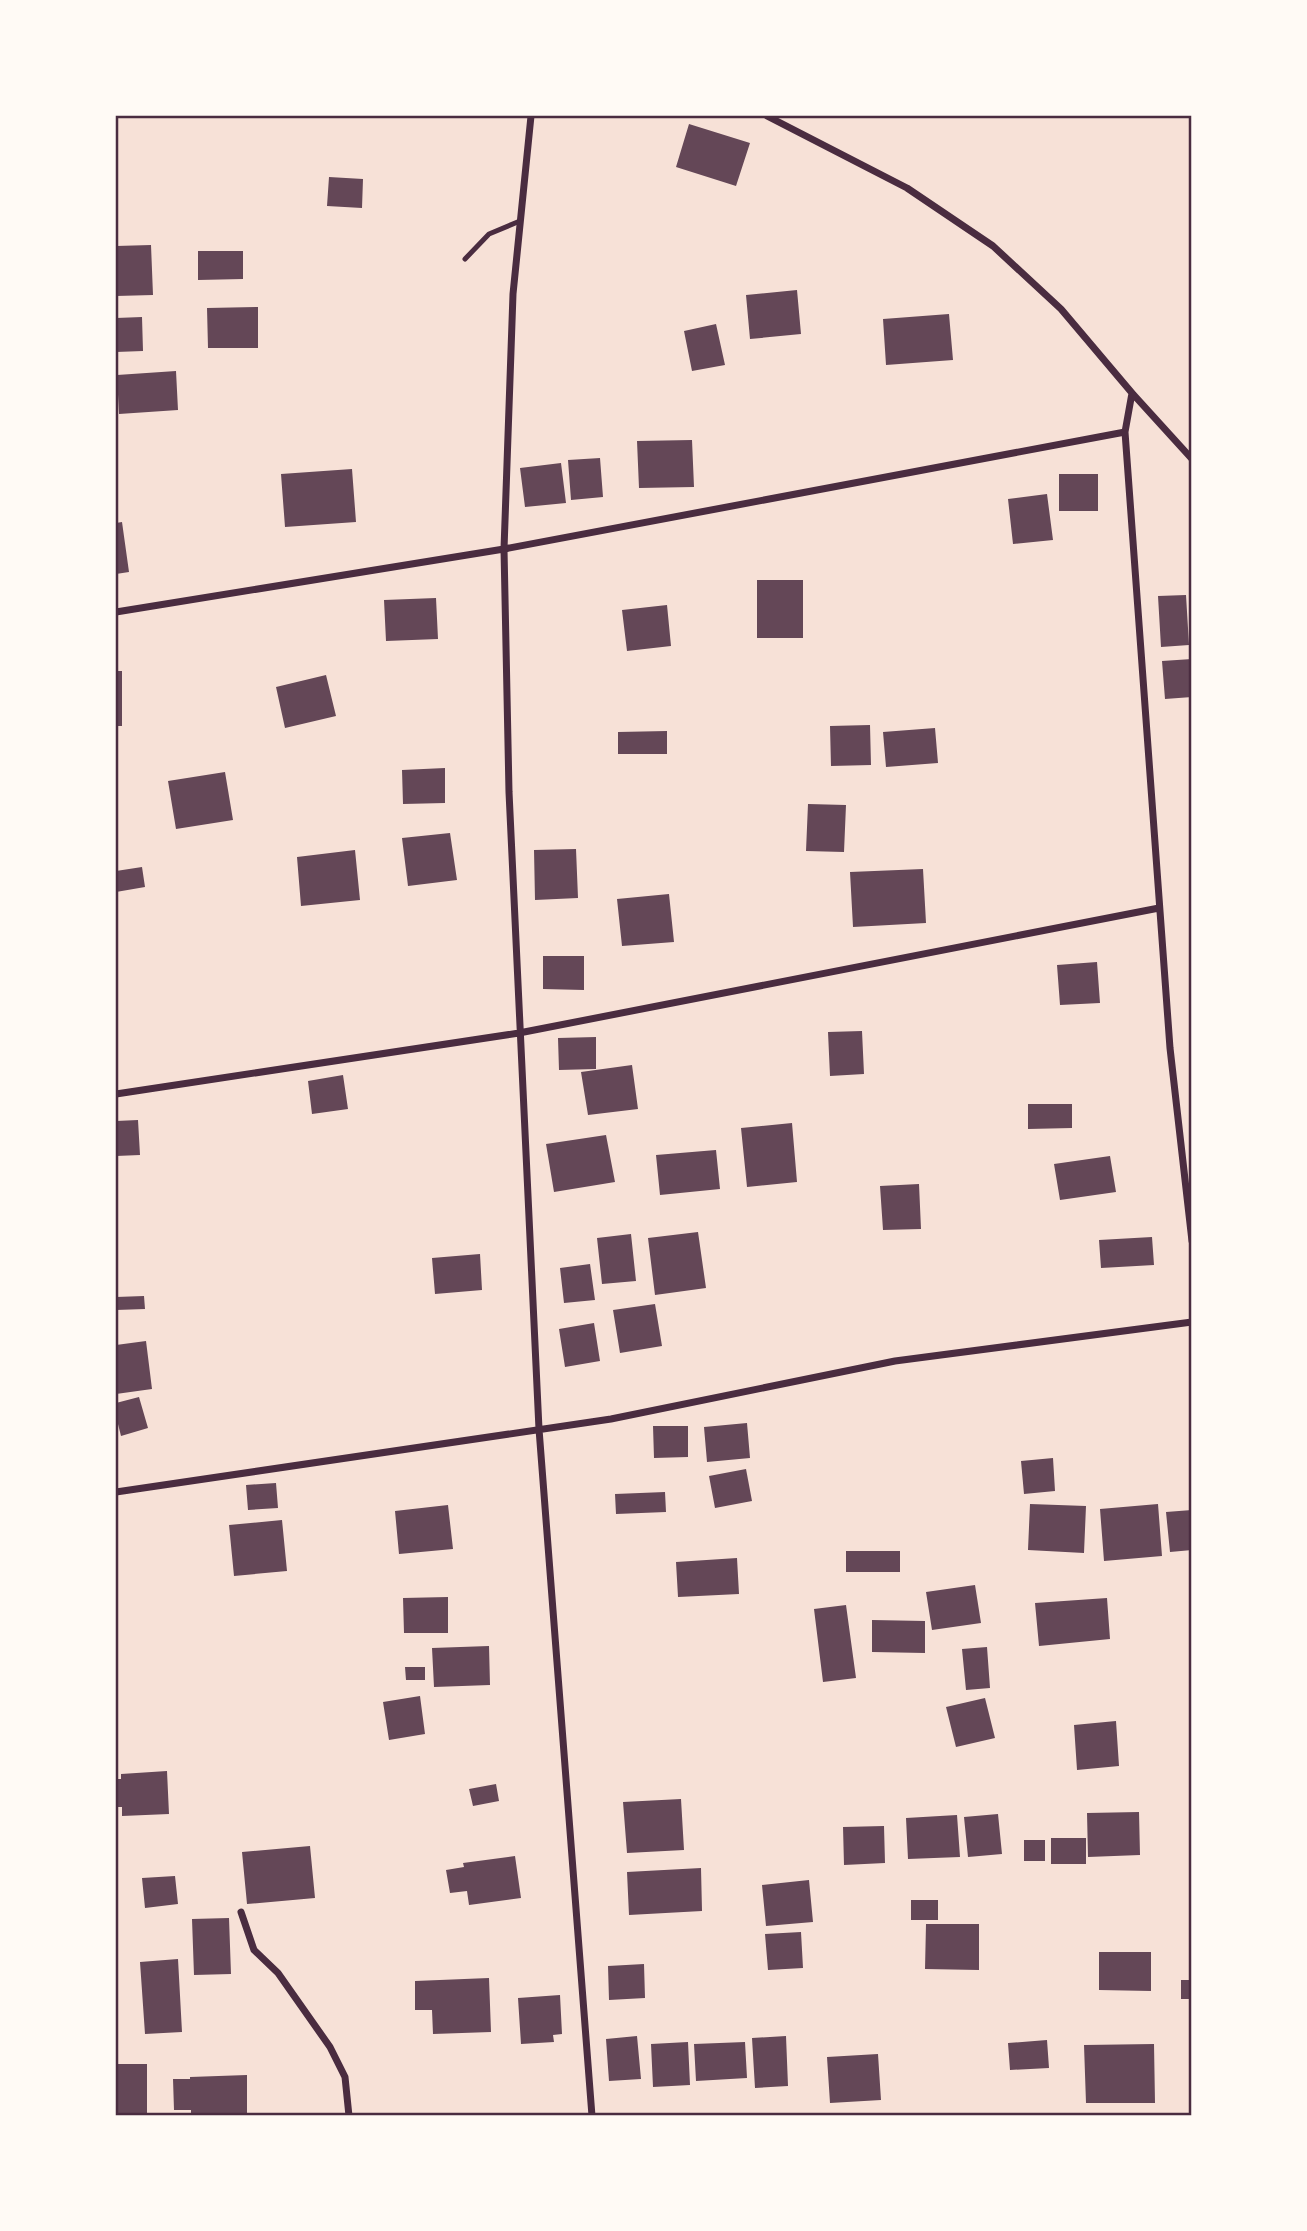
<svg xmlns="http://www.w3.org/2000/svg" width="1307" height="2231" font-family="Inter,sans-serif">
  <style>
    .building { fill: #644757 }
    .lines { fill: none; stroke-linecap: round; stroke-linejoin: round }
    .service { stroke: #4a2c40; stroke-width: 5 }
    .minor { stroke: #4a2c40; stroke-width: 7 }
    .neatline { fill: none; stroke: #4a2c40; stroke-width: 2.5 }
  </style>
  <rect width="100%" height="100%" fill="#f7e1d7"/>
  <path class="building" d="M 689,124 L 750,143 L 736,186 L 676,167 Z
    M 329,177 L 363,179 L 362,208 L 327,206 Z
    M 151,245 L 153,295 L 116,296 L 116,246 Z
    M 198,251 L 243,251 L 243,279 L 198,280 Z
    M 797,290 L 801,334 L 750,339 L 746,295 Z
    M 258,307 L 258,348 L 208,348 L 207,308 Z
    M 949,314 L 953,360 L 886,365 L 883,319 Z
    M 142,317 L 143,351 L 116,352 L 116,318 Z
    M 716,324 L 725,365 L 692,371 L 684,331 Z
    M 176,371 L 178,410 L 119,414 L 117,375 Z
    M 692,440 L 694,487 L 639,488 L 637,441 Z
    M 600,458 L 603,497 L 571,500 L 568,460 Z
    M 561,463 L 566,503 L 525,507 L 520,468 Z
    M 352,469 L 356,522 L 285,527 L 281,474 Z
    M 1059,474 L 1098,474 L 1098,511 L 1059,511 Z
    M 1047,494 L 1053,540 L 1013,544 L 1008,499 Z
    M 122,522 L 129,572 L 116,574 L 116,523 Z
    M 757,580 L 803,580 L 803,638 L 757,638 Z
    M 1186,595 L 1189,645 L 1161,647 L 1158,596 Z
    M 436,598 L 438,639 L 386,641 L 384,600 Z
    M 667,605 L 671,646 L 627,651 L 622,610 Z
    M 1192,659 L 1192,697 L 1165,699 L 1162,661 Z
    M 116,671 L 122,671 L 122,726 L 116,726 Z
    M 326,675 L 336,716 L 285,728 L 276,687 Z
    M 870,725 L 871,765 L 831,766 L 830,726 Z
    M 935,728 L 938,763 L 886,767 L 883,732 Z
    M 667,731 L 667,754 L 618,754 L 618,732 Z
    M 445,768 L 445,803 L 403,804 L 402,770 Z
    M 225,772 L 233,820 L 176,829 L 168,781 Z
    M 808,804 L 846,805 L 844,852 L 806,851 Z
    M 450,833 L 457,880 L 408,886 L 402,838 Z
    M 576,849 L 578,898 L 535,900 L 534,850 Z
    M 355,850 L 360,900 L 301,906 L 297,857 Z
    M 142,867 L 145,887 L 116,892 L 116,871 Z
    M 923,869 L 926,923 L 853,927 L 850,872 Z
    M 669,894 L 674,942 L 622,946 L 617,899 Z
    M 543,956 L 584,956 L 584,990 L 543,989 Z
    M 1097,962 L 1100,1003 L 1060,1005 L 1057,965 Z
    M 862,1031 L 864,1074 L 830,1076 L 828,1032 Z
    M 596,1037 L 596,1069 L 559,1070 L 558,1038 Z
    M 632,1065 L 638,1109 L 588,1115 L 581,1072 Z
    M 343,1075 L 348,1109 L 312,1114 L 308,1081 Z
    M 1028,1104 L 1072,1104 L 1072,1128 L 1028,1129 Z
    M 138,1120 L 140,1155 L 116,1156 L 116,1121 Z
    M 792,1123 L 797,1182 L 747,1187 L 741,1128 Z
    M 606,1135 L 615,1182 L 554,1192 L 546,1144 Z
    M 716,1150 L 720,1189 L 660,1195 L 656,1155 Z
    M 1110,1156 L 1116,1192 L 1060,1200 L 1054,1164 Z
    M 919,1184 L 921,1229 L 883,1230 L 880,1186 Z
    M 698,1232 L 706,1288 L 655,1295 L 648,1238 Z
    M 631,1234 L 636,1281 L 602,1284 L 597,1238 Z
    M 1152,1237 L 1154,1265 L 1101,1268 L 1099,1240 Z
    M 480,1254 L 482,1290 L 435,1294 L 432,1258 Z
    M 590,1264 L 595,1300 L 564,1303 L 560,1268 Z
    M 144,1296 L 145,1309 L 116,1310 L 116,1297 Z
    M 655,1304 L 662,1346 L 620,1353 L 613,1310 Z
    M 594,1323 L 600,1361 L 565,1367 L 559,1329 Z
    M 146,1341 L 152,1389 L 116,1394 L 116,1345 Z
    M 139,1397 L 148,1428 L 121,1436 L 116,1416 L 116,1403 Z
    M 747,1423 L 750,1458 L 707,1462 L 704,1427 Z
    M 653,1426 L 688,1426 L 688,1457 L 654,1458 Z
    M 1053,1458 L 1055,1491 L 1024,1494 L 1021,1461 Z
    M 746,1469 L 752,1501 L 715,1508 L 709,1476 Z
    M 276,1483 L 278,1508 L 248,1510 L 246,1485 Z
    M 665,1492 L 666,1512 L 616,1514 L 615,1494 Z
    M 1030,1504 L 1086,1506 L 1084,1553 L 1028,1550 Z
    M 1158,1504 L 1162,1556 L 1104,1561 L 1100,1509 Z
    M 448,1505 L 453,1549 L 399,1554 L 395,1511 Z
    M 1192,1510 L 1192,1550 L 1170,1552 L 1166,1512 Z
    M 282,1520 L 287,1571 L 234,1576 L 229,1525 Z
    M 846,1551 L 900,1551 L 900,1572 L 846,1572 Z
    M 737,1558 L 739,1594 L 678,1597 L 676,1562 Z
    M 975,1585 L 981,1623 L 932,1630 L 926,1592 Z
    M 448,1597 L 448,1633 L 404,1633 L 403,1598 Z
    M 1107,1598 L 1110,1639 L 1039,1646 L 1035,1603 Z
    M 846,1605 L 856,1678 L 823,1682 L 814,1609 Z
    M 872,1620 L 925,1621 L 925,1653 L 872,1652 Z
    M 489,1646 L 490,1685 L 434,1687 L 432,1648 Z
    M 987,1647 L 990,1688 L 966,1690 L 962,1649 Z
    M 405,1667 L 425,1667 L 425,1680 L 406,1680 Z
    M 420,1696 L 425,1734 L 389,1740 L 383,1702 Z
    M 985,1698 L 995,1738 L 956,1747 L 946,1707 Z
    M 1116,1721 L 1119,1766 L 1077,1770 L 1074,1725 Z
    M 167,1771 L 169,1814 L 122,1816 L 122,1807 L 116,1807 L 116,1779 L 121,1779 L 121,1774 Z
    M 496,1784 L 499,1801 L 473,1806 L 469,1789 Z
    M 681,1799 L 684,1850 L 627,1853 L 623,1802 Z
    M 1139,1812 L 1140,1855 L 1088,1857 L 1087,1813 Z
    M 998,1814 L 1002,1854 L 968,1857 L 964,1817 Z
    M 957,1815 L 960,1857 L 908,1859 L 906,1818 Z
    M 884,1826 L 885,1863 L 844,1865 L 843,1827 Z
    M 1051,1838 L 1086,1838 L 1086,1864 L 1051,1864 Z
    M 1024,1840 L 1045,1840 L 1045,1861 L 1024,1861 Z
    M 310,1846 L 315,1898 L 247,1904 L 242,1852 Z
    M 515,1856 L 521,1898 L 469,1905 L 467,1891 L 450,1893 L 446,1870 L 464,1867 L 463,1863 Z
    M 701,1868 L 702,1911 L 629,1915 L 627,1872 Z
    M 175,1876 L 178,1904 L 145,1908 L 142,1878 Z
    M 809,1880 L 813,1922 L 766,1926 L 762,1885 Z
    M 911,1900 L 938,1900 L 938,1920 L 911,1920 Z
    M 229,1918 L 231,1974 L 194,1975 L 192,1919 Z
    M 926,1924 L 979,1924 L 979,1970 L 925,1969 Z
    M 801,1932 L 803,1968 L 768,1970 L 765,1934 Z
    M 1099,1952 L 1151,1952 L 1151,1991 L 1099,1990 Z
    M 178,1959 L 182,2032 L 145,2034 L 140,1962 Z
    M 644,1964 L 645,1998 L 609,2000 L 608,1966 Z
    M 489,1978 L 491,2032 L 433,2034 L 432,2010 L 415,2010 L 415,1981 Z
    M 1181,1980 L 1192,1980 L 1192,1999 L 1181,1999 Z
    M 560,1995 L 562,2034 L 553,2035 L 554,2042 L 521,2044 L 518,1998 Z
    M 637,2036 L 641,2079 L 609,2081 L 606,2039 Z
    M 786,2036 L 788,2086 L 755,2088 L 752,2038 Z
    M 1047,2040 L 1049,2068 L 1010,2070 L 1008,2043 Z
    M 688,2042 L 690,2085 L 653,2087 L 651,2044 Z
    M 745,2042 L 747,2078 L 696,2081 L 694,2044 Z
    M 1154,2044 L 1155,2103 L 1086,2103 L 1084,2045 Z
    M 878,2054 L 881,2100 L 830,2103 L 827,2057 Z
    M 116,2064 L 147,2064 L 147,2116 L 116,2114 Z
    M 247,2075 L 247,2116 L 191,2116 L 191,2110 L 174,2110 L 173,2079 L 190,2079 L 190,2077 Z"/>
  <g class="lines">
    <path class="service" d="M 465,259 L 489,234 L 520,221"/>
    <path class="minor" d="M 531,116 L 513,294 L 504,549 L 509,792 L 539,1429 L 592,2116
      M 767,116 L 907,188 L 993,246 L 1061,309 L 1132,393 L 1125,432 L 1170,1048 L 1192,1241
      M 1132,393 L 1192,459
      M 116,612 L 504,549 L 1125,432
      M 116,1094 L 519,1033 L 1159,908
      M 116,1492 L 611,1419 L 895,1361 L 1192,1322
      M 241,1912 L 254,1950 L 278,1973 L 330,2047 L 345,2077 L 349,2116"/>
  </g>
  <rect width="1307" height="2231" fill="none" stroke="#fffaf5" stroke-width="234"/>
  <rect x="117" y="117" width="1073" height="1997" class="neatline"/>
</svg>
